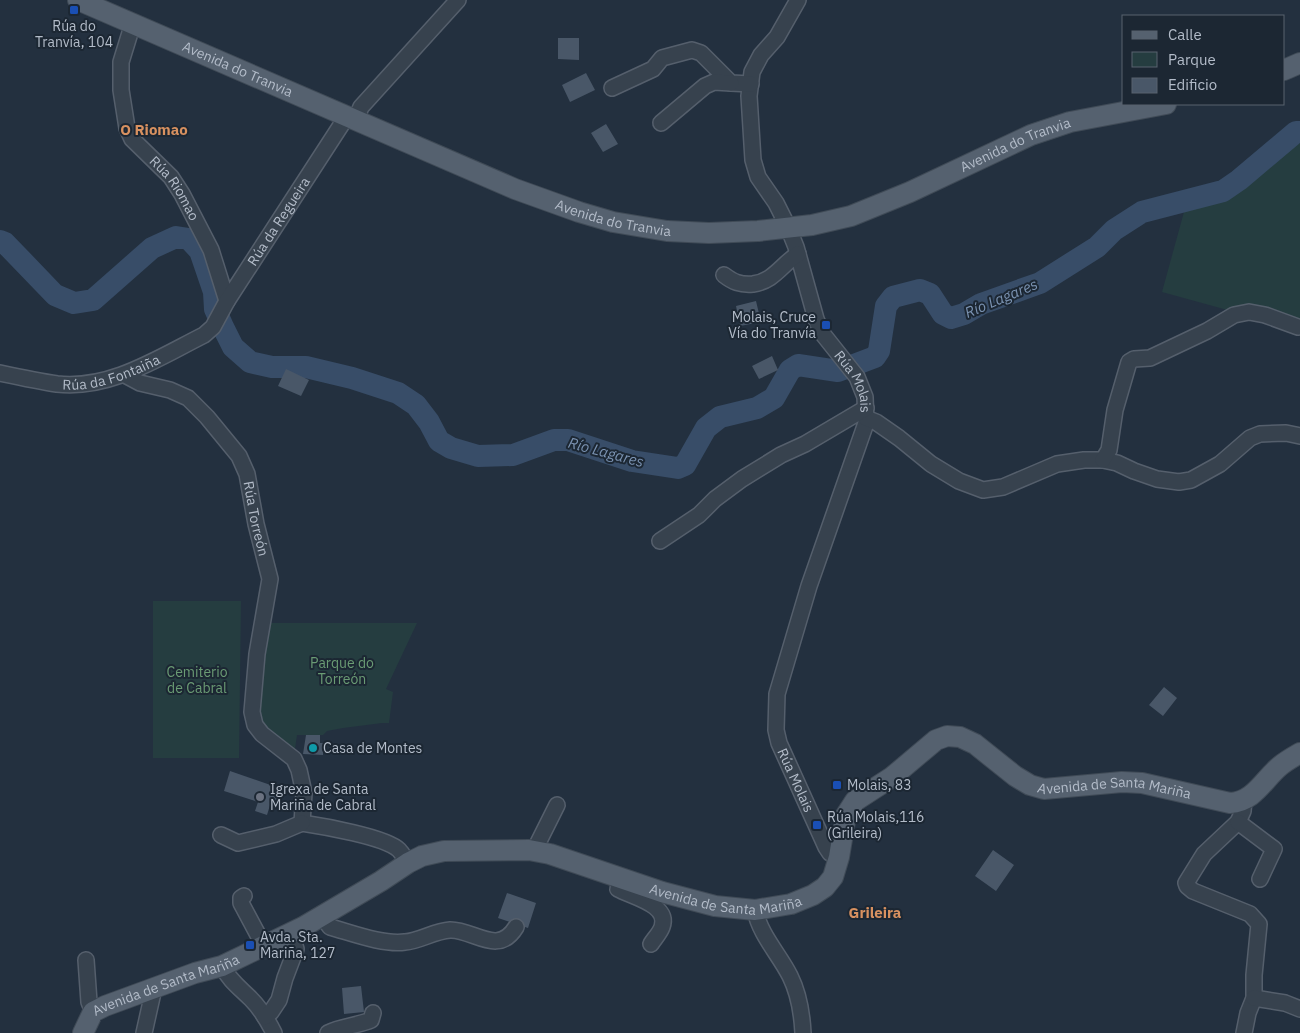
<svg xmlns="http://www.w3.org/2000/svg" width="1300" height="1033" font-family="'IBM Plex Sans',sans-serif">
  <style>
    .green { fill: #253d40 }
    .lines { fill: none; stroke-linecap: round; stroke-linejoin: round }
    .river { stroke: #384d68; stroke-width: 22 }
    .building { fill: #495768 }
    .minor-casing { stroke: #555f6c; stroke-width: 18 }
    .major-casing { stroke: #404b57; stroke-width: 22 }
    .minor { stroke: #37424e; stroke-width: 15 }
    .major { stroke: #55616f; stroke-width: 20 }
    .transit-dot { fill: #1a4fb4; stroke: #1c2733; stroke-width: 2 }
    .culture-dot { fill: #0f9aa8; stroke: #1c2733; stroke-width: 2 }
    .worship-dot { fill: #6b7280; stroke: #1c2733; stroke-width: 2 }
    .labels { text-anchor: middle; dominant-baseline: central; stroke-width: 4; stroke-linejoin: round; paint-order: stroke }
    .poi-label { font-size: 14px; fill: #b3bcc9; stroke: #1c2733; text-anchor: start }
    .street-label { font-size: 14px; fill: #b3bcc9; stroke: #1c2733 }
    .park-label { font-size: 14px; fill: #6a9b74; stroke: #1c2733 }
    .neighbourhood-label { font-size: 15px; font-weight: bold; fill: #d89160; stroke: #1c2733 }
    .water-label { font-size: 15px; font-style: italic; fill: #7b93b2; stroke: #1c2733 }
  </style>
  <rect width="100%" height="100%" fill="#23303f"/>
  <path class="green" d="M 1300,143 L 1300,330 L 1162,292 L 1187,201 Z
    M 153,601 L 241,601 L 239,758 L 153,758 Z
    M 271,623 L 417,623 L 386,689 L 393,692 L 389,723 L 382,723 L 343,728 L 327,731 L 323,735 L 297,735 L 295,749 C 284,742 268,735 261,723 C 254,710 266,640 271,623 Z"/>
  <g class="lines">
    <path class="river" d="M 0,241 L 5,243 L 55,295 L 74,303 L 93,300 L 152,248 L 176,237 L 189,239 L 200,251 L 214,292 L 215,309 L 223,327 L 233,347 L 250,362 L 272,367 L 306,367 L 352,378 L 398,393 L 416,405 L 429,422 L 439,441 L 451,448 L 478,456 L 513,455 L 554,440 L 568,440 L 632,461 L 678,468 L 685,465 L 706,428 L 720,417 L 757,408 L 774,398 L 790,370 L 798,365 L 838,371 L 875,357 L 879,351 L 886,306 L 893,297 L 920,290 L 930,294 L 943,314 L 951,318 L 964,314 L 981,304 L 1040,283 L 1097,247 L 1114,230 L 1142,212 L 1223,191 L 1239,180 L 1296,132 L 1300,132"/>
  </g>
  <path class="building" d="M 558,38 L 579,38 L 579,60 L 558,59 Z
    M 586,73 L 595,90 L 570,102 L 562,85 Z
    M 606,124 L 618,144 L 603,152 L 591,133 Z
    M 756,301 L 761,322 L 740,326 L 736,306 Z
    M 772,356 L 778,370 L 759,379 L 752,366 Z
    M 286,369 L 309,380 L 301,396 L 278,386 Z
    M 1164,687 L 1177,698 L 1163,716 L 1149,705 Z
    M 306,735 L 320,735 L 320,743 L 323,743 L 323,755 L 303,754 Z
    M 230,771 L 282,789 L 277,804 L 271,802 L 267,815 L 255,811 L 258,802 L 224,791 Z
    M 993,850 L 1014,865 L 996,891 L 975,876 Z
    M 507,893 L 536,903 L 528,928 L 498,918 Z
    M 361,986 L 364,1012 L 344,1014 L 342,988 Z"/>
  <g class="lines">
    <g class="minor-casing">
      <g id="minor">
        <path id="s1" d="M 798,0 L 777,37 L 761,55 L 752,72 L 749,96 L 753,160 L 758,177 L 776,203 L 788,227 L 796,247 L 816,319 L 822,333 L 857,377 L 865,397 L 866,423 L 809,586 L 777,694 L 776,730 L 779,743 L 826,847 L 830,853 L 839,857"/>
        <path id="s2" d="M 133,23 L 121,62 L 121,90 L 127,128 L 132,139 L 171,177 L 182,194 L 211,250 L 227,301"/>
        <path d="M 612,88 L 653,69 L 662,58 L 692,50 L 701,53 L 731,83 L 751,84"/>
        <path d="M 356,119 L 361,107 L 458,0"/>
        <path d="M 661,123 L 705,86 L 714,82 L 731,83"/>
        <path d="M 724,275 C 733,282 740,285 753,284 C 774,281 781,265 798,254"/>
        <path id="s3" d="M 0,373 C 19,377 38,381 57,384 C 110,390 158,358 204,335 L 213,327 L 227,301 L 347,116"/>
        <path id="s4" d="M 125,375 L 140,383 L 170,390 L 188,398 L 207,417 L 239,456 L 247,474 L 256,524 L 270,579 L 257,654 L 252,712 L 255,725 L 262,734 L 294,759 L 299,770 L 304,793 L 302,823 C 322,826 386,837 399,850 C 403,854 405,859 408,863"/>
        <path d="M 866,418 L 876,422 L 899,438 L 931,464 L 959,481 L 983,490 L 1003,487 L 1057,464 L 1084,460 L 1103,460 L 1117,463 L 1134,471 L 1157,479 L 1179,482 L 1191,480 L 1220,464 L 1250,438 L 1260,434 L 1286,433 L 1300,436"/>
        <path d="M 1103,460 L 1109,450 L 1115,410 L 1129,362 L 1134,359 L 1150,358 L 1207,331 L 1234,315 L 1249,312 L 1265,315 L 1298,327"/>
        <path d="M 660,541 L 699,515 L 715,499 L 742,479 L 781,455 L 805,444 L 866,408"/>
        <path d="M 1244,800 L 1243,811 L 1238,822 L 1204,854 L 1186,883 L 1187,886 L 1193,891 L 1250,914 L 1259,924 L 1254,975 L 1254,998 L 1248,1013 L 1244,1033"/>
        <path d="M 1238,822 L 1274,849 L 1260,879"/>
        <path d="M 221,835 L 238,843 L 276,834 L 302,823"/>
        <path d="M 536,851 L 538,843 L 557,805"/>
        <path d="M 621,879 L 618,889 C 633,897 670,905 662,927 C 660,933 654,939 651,944"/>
        <path d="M 244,896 L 241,898 L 241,903 L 264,946"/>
        <path d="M 755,910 C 760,935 779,954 790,976 C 799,994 802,1013 803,1033"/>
        <path d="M 322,916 L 330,927 C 352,933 383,945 405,942 C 420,941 434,931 450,930 C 473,929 498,957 516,927"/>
        <path d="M 86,960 L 89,1002 L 93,1012"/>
        <path d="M 222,966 C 229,980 240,988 251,999 C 261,1009 268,1021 274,1033"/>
        <path d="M 1254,998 L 1285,1003 L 1300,1009"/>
        <path d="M 265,1017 L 271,1012 L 279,1000 L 285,978 L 296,949 L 291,933"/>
        <path d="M 144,1033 L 154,988"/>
        <path d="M 328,1033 C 341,1026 357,1026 371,1020 L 373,1013"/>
      </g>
    </g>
    <g class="major-casing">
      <g id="major">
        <path id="s5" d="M 78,0 L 515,189 L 579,212 L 613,222 L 667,231 L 709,233 L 758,231 L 812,225 L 851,216 L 910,192 L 1031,135 L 1070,122 L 1166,104"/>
        <path d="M 1284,70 L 1300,63"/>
        <path id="s6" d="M 83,1033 L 93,1012 L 105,1006 L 195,973 L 222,966 L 303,927 L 381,881 L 408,863 L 422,856 L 444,851 L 529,850 L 550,854 L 662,892 L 715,906 L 755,910 L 791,904 L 813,895 L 825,887 L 833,877 L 839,857 L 846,815 L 855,801 L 892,777 L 936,740 L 947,736 L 960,737 L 975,744 L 1015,776 L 1030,785 L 1044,789 L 1122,782 L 1142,783 L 1230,803 C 1254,802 1264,779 1280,766 C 1286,761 1293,757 1300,753"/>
      </g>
    </g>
    <use href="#minor" class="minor"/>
    <use href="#major" class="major"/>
  </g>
  <g class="transit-dot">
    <rect x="69" y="5" width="10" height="10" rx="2.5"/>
    <rect x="821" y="320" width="10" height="10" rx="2.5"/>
    <rect x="832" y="780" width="10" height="10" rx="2.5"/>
    <rect x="812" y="820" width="10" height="10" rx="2.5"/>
    <rect x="245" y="940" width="10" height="10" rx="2.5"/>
  </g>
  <circle class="culture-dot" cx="313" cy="748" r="5"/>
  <circle class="worship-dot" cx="260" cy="797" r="5"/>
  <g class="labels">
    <g class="poi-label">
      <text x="74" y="26" text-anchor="middle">Rúa do<tspan x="74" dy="16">Tranvía, 104</tspan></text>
      <text x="816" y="317" text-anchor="end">Molais, Cruce<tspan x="816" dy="16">Vía do Tranvía</tspan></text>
      <text x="323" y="748">Casa de Montes</text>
      <text x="847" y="785">Molais, 83</text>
      <text x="270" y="789">Igrexa de Santa<tspan x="270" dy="16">Mariña de Cabral</tspan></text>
      <text x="827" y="817">Rúa Molais,116<tspan x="827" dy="16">(Grileira)</tspan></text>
      <text x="260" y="937">Avda. Sta.<tspan x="260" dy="16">Mariña, 127</tspan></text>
    </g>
    <g class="street-label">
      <text stroke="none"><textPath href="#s5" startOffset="174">Avenida do Tranvia</textPath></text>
      <text stroke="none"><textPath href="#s5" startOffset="999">Avenida do Tranvia</textPath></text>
      <text stroke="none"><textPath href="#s2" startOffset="185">Rúa Riomao</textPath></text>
      <text stroke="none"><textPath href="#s5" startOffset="579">Avenida do Tranvia</textPath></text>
      <text stroke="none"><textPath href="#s3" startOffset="352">Rúa da Regueira</textPath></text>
      <text stroke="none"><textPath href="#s3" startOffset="114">Rúa da Fontaiña</textPath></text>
      <text stroke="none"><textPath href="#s1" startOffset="421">Rúa Molais</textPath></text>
      <text stroke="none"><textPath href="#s4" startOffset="210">Rúa Torreón</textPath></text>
      <text stroke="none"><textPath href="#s1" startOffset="841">Rúa Molais</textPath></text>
      <text stroke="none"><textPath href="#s6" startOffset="1196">Avenida de Santa Mariña</textPath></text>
      <text stroke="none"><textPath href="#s6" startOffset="701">Avenida de Santa Mariña</textPath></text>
      <text stroke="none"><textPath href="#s6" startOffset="101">Avenida de Santa Mariña</textPath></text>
    </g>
    <g class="park-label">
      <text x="342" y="663">Parque do<tspan x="342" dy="16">Torreón</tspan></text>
      <text x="197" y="672">Cemiterio<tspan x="197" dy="16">de Cabral</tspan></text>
    </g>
    <g class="neighbourhood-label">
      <text x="154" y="129">O Riomao</text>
      <text x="875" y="912">Grileira</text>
    </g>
    <g class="water-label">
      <text transform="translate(1001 298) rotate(-23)">Río Lagares</text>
      <text transform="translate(606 452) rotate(15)">Río Lagares</text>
    </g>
  </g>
  <rect x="1122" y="15" width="162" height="90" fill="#1c2733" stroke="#58636f"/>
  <rect x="1132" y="31" width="25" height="8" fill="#55616f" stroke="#58636f"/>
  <text x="1168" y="40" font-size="15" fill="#b3bcc9">Calle</text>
  <rect x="1132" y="52" width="25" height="15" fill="#253d40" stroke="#58636f"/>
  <text x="1168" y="65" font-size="15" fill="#b3bcc9">Parque</text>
  <rect x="1132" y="78" width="25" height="15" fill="#495768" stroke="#58636f"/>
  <text x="1168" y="90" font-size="15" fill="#b3bcc9">Edificio</text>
</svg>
